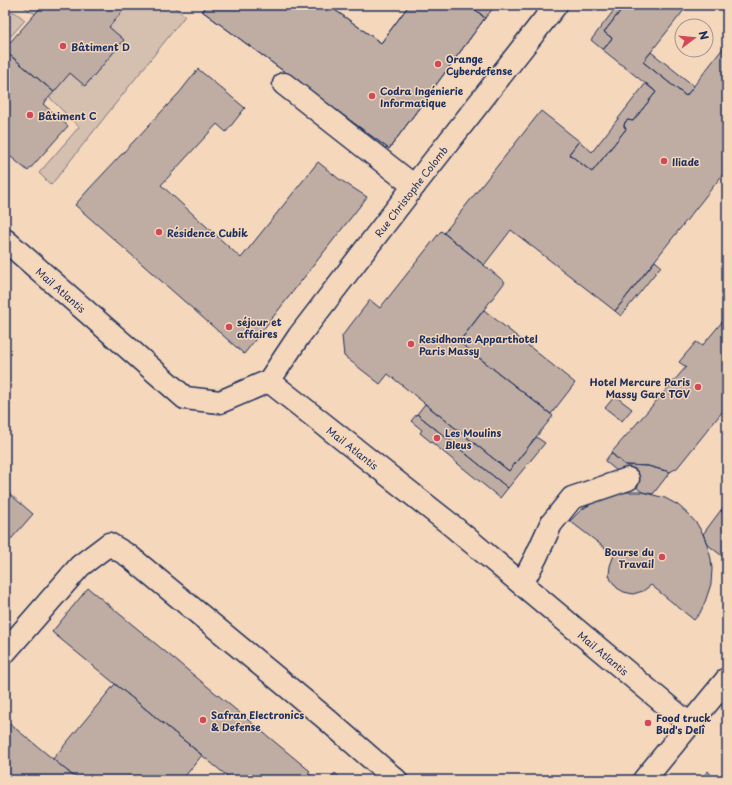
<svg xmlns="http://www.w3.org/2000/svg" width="732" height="785" font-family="'Playpen Sans',sans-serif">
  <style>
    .green { fill: #d5bfae; stroke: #787786 }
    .building { fill: #bfada4; stroke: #1b2f5e }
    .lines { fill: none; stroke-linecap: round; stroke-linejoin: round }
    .minor-casing { stroke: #1b2f5e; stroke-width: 25 }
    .minor { stroke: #f5d7bb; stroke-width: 22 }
    .poi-dot { fill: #d1495b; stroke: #f5d7bb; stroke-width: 1.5 }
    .labels { text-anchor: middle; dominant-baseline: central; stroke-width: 3; stroke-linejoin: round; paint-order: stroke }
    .poi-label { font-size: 10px; font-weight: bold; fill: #1b2f5e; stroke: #f5d7bb; text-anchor: start }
    .street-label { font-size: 10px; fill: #1b2f5e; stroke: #f5d7bb }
  </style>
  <rect width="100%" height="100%" fill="#f5d7bb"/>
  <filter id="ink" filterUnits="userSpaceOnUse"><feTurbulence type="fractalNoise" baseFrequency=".025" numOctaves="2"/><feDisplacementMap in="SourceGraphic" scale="8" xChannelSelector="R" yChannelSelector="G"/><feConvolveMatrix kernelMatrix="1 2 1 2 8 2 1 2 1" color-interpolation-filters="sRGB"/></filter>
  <g filter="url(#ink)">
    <path class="green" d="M 21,5 L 43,5 L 35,14 Z
      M 128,5 L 172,5 L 185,16 L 51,185 L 39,173 L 79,127 L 49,97 L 70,73 L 85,86 L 124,40 L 109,27 Z
      M 5,10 L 16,13 L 25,20 L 11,36 L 5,31 Z"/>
    <path class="building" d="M 43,5 L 128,5 L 109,27 L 124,40 L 85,86 L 70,73 L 54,92 L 5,51 L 5,48 Z
      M 207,5 L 328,5 L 381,43 L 409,5 L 470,5 L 485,18 L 389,149 L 202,11 Z
      M 207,5 L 328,5 L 381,43 L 409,5 L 470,5 L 485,18 L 389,149 L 202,11 Z
      M 470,5 L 496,5 L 485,18 Z
      M 618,5 L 625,5 L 604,32 L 612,38 L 603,50 L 591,40 Z
      M 625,5 L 688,5 L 643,62 L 686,96 L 727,43 L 727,169 L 615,311 L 511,230 L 484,265 L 444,233 L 541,111 L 579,141 L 569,154 L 592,172 L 626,129 L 624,126 L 625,122 L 628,120 L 633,121 L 656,92 L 603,50 L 612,38 L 604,32 Z
      M 5,51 L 54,92 L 43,104 L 68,126 L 28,171 L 5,152 Z
      M 651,52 L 694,86 L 686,96 L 643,62 Z
      M 198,69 L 245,108 L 226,132 L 217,124 L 161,185 L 241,258 L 318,162 L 339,179 L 367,197 L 244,354 L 75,205 L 89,189 L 180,92 Z
      M 646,83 L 656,92 L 633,121 L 628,120 L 625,122 L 624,126 L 626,129 L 592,172 L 569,154 L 579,141 L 592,152 Z
      M 441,231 L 505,282 L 459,342 L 553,416 L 509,471 L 388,374 L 380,384 L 344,356 L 342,336 L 370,300 L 380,308 Z
      M 655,261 L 661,266 L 621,316 L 615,311 Z
      M 484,310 L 575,383 L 551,414 L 459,342 Z
      M 727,316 L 727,406 L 677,468 L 670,472 L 648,466 L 625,465 L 611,453 L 686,367 L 679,362 L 696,342 L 702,346 Z
      M 615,396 L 632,409 L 622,421 L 605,408 Z
      M 425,404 L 509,471 L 536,437 L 545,443 L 508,488 L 417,414 Z
      M 417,414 L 508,488 L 500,498 L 420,433 L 422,430 L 411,421 Z
      M 611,453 L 625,465 L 648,466 L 670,472 L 653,494 L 642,492 L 605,461 Z
      M 5,490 L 33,514 L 5,546 Z
      M 624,492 L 642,492 L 665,498 L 678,505 L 689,515 L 697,524 L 703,534 L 707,544 L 711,559 L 712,569 L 711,584 L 705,602 L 700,613 L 694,620 L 651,585 L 643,591 L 633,594 L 624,592 L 617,588 L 611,580 L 609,575 L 610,566 L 614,555 L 570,521 L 581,510 L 597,500 Z
      M 727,503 L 727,520 L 721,510 Z
      M 721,510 L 727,520 L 727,560 L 707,544 L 703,534 Z
      M 88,588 L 310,771 L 308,773 L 317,780 L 232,780 L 52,632 Z
      M 115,684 L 202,755 L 182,780 L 78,780 L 53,759 Z
      M 5,720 L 53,759 L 78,780 L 5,780 Z
      M 708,771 L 715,780 L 700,780 Z
      M 335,773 L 342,780 L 329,780 Z"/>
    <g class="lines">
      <g class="minor-casing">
        <g id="minor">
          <path d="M 284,84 L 414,186"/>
          <path id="s1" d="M 5,240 L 185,398 L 220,402 L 269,381"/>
          <path id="s2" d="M 269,381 L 450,524 L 689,724"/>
          <path id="s3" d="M 269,381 L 299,336 L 414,186 L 556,5"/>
          <path d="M 522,584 L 536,557 L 551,524 L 572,498 L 628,479"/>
          <path d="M 5,652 L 80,566 L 109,544 L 129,556 L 324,717 L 396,780"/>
          <path d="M 644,780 L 727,679"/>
        </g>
      </g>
      <use href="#minor" class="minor"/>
    </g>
  </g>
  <g class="poi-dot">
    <circle cx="63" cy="46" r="4"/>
    <circle cx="438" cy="64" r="4"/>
    <circle cx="372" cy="96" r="4"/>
    <circle cx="30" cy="115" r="4"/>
    <circle cx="664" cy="161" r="4"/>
    <circle cx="159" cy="232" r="4"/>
    <circle cx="229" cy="327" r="4"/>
    <circle cx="411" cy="344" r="4"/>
    <circle cx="698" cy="387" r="4"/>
    <circle cx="437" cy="438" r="4"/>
    <circle cx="662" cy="557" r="4"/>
    <circle cx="203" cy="720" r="4"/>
    <circle cx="648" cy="723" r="4"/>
  </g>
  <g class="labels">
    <g class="poi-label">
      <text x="71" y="46">Bâtiment D</text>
      <text x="446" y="58">Orange<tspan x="446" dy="12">Cyberdefense</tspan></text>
      <text x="380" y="90">Codra Ingénierie<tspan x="380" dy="12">Informatique</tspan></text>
      <text x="38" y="115">Bâtiment C</text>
      <text x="672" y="161">Iliade</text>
      <text x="167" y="232">Résidence Cubik</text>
      <text x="237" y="321">séjour et<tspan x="237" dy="12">affaires</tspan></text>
      <text x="419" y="338">Residhome Apparthotel<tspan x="419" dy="12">Paris Massy</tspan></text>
      <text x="690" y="381" text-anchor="end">Hotel Mercure Paris<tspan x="690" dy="12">Massy Gare TGV</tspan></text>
      <text x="445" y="432">Les Moulins<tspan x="445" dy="12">Bleus</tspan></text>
      <text x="654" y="551" text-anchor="end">Bourse du<tspan x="654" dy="12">Travail</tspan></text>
      <text x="211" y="714">Safran Electronics<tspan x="211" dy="12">&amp; Defense</tspan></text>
      <text x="656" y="717">Food truck<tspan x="656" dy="12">Bud's Delî</tspan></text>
    </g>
    <g class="street-label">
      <text stroke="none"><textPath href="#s3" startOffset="237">Rue Christophe Colomb</textPath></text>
      <text stroke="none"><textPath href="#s1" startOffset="75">Mail Atlantis</textPath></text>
      <text stroke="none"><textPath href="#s2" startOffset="107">Mail Atlantis</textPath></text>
      <text stroke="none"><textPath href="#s2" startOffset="431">Mail Atlantis</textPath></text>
    </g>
  </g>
  <rect width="732" height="785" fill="none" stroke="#f5d7bb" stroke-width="20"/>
  <rect x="10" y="10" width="712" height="765" fill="none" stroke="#1b2f5e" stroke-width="1.5" filter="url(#ink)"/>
  <g transform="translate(694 38) rotate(74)"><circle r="19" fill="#f5d7bb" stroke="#9e9496"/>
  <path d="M0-3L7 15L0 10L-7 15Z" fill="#d1495b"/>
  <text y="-6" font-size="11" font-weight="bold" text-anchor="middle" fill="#1b2f5e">N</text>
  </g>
</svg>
